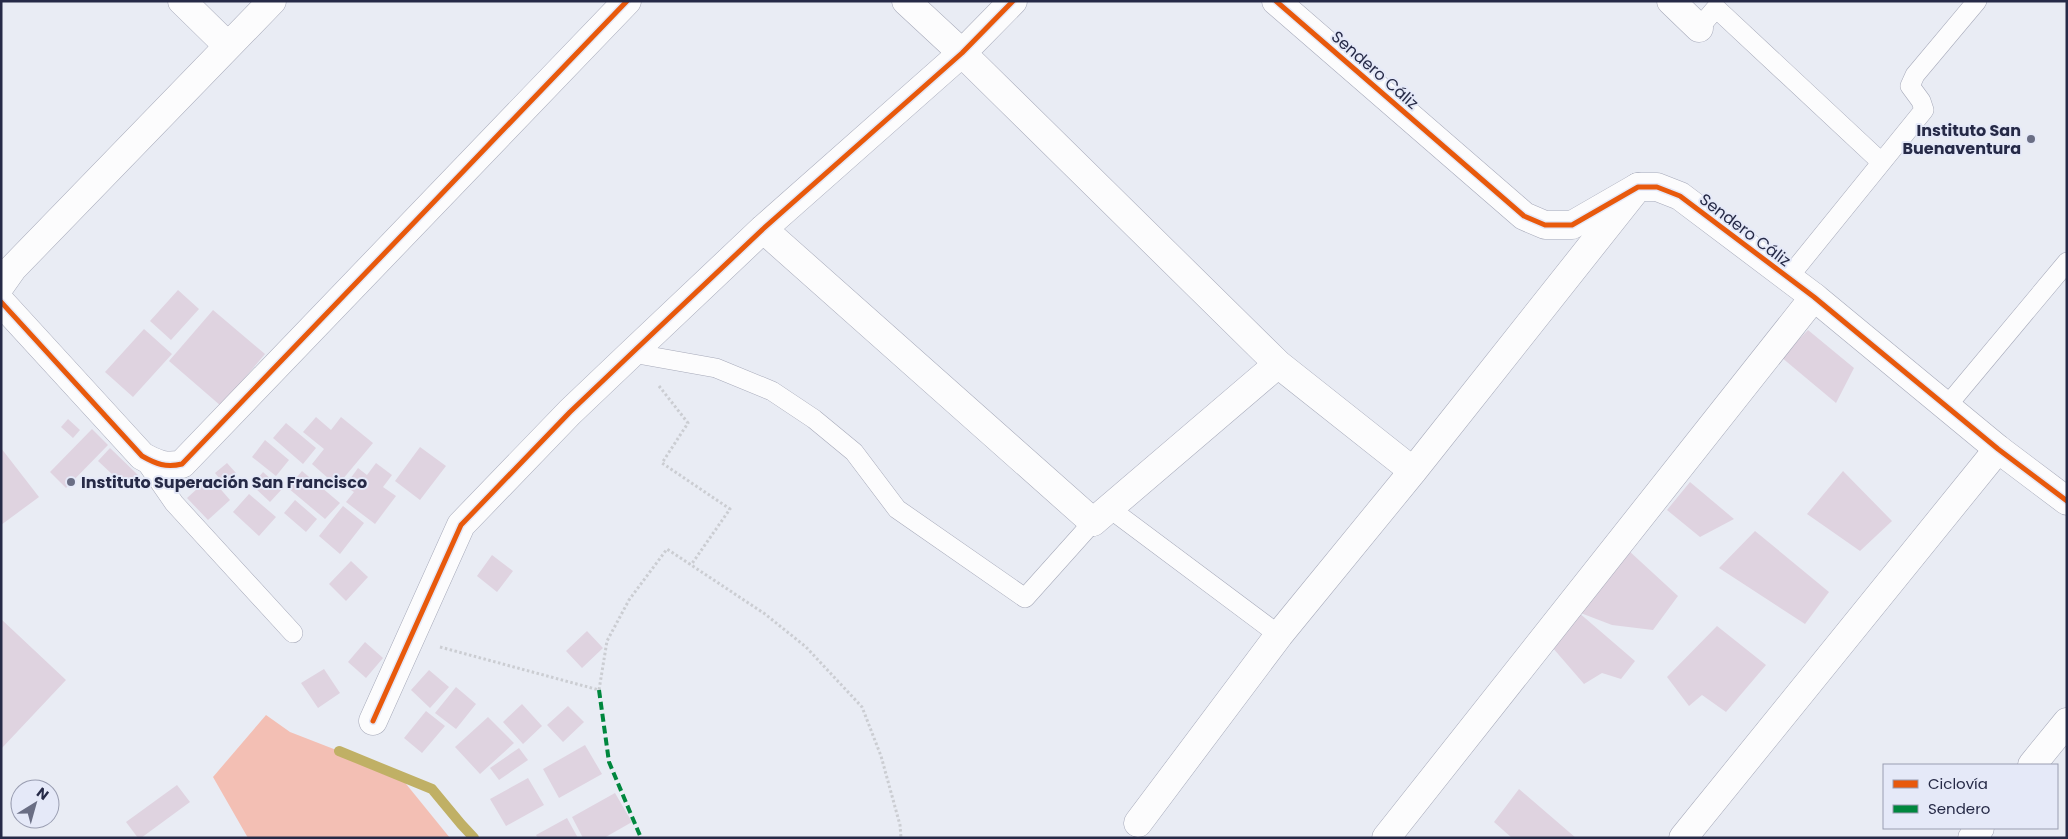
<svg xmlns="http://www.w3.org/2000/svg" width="2068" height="839" font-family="Poppins,sans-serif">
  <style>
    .green { fill: #f3bfb4 }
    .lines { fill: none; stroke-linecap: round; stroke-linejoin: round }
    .stream { stroke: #c0b065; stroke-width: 10 }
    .building { fill: #dfd3e0 }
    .lane-casing { stroke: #a6a9b9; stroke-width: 20 }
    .street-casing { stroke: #a6a9b9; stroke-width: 29 }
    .secondary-casing { stroke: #a6a9b9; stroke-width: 29 }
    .path { stroke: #cbcdd2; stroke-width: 3; stroke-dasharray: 2.5 2.5; stroke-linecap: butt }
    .lane { stroke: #fcfcfd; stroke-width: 19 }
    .street { stroke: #fcfcfd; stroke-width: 28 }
    .secondary { stroke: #fcfcfd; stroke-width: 28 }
    .quiet { stroke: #00873e; stroke-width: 4; stroke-dasharray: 8 4; stroke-linecap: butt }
    .cycleway-casing { stroke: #e5e9f8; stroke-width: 8 }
    .cycleway { stroke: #e8590c; stroke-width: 5 }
    .poi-dot { fill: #6a6e84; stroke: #e5e9f8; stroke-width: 2 }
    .labels { text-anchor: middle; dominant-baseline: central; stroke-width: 4; stroke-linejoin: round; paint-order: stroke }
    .street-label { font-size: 16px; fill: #262a47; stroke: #e5e9f8 }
    .poi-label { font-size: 16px; font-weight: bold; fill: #262a47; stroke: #e5e9f8; text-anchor: end }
  </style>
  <rect width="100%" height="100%" fill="#e9ecf4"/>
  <path class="green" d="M 266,715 L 290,732 L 398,774 L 450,838 L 248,838 L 213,777 Z"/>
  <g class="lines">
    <path class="stream" d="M 339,751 L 432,789 L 461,824 L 474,838"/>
  </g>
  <path class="building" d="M 178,290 L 199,309 L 171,340 L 150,321 Z
    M 213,310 L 265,354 L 221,406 L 169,361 Z
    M 144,329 L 172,354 L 133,397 L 105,372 Z
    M 1808,330 L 1854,368 L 1836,403 L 1781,357 Z
    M 316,417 L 331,430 L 341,417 L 373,443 L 337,486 L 312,464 L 324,449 L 303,432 Z
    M 68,419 L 80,430 L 73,438 L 61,427 Z
    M 286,423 L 316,448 L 303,464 L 273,438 Z
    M 92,429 L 108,445 L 66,488 L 50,472 Z
    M 265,440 L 289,460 L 276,476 L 252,457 Z
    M 420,447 L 446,466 L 420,500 L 395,481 Z
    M 1,448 L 39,497 L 1,525 Z
    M 110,448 L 140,477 L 128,489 L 98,461 Z
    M 227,463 L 236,473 L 224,484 L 215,473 Z
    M 376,463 L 392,475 L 383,487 L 396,496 L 375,524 L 346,502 L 354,492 L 345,486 L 358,468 L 367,475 Z
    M 302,471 L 340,503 L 325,519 L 288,488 Z
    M 1843,471 L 1892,521 L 1860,551 L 1807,514 Z
    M 263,472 L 282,489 L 270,502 L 252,485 Z
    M 210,477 L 230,500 L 208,520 L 187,498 Z
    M 1690,482 L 1734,519 L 1700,537 L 1667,510 Z
    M 249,494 L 276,517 L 259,536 L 233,512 Z
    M 295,500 L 317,519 L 306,532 L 284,513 Z
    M 343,506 L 364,523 L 340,554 L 319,536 Z
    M 1755,531 L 1829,592 L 1805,624 L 1719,568 Z
    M 1628,550 L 1678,596 L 1653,630 L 1612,625 L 1578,612 Z
    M 492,555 L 513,571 L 497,592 L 477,576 Z
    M 351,561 L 368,577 L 346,601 L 329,584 Z
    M 1578,612 L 1635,661 L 1621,679 L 1602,673 L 1584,684 L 1552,647 Z
    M 1,619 L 66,680 L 1,749 Z
    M 1717,626 L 1766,665 L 1726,712 L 1702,695 L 1689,706 L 1667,677 Z
    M 587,631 L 603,648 L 582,668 L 566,651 Z
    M 365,642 L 383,658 L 366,678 L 348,662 Z
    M 324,669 L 340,693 L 318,708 L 301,683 Z
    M 429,670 L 449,687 L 430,708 L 411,690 Z
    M 456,687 L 476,704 L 456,729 L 435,713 Z
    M 522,704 L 542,726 L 523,744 L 503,722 Z
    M 568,706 L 584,722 L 563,742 L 547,725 Z
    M 426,711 L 445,726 L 422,753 L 404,738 Z
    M 488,717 L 514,743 L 480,774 L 455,747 Z
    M 585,745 L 602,774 L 559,798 L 543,769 Z
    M 519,748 L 528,760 L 499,780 L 490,768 Z
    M 528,778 L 544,805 L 506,826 L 490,799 Z
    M 177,785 L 190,802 L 141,838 L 138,838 L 126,822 Z
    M 1519,789 L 1576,838 L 1512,838 L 1494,822 Z
    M 615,793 L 632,822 L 604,838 L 583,838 L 572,817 Z
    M 567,818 L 578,838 L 538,838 L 536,835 Z"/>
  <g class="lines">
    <g class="lane-casing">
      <path id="lane" d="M 1699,28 L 1716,8 L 1881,162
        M 1788,278 L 1924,110 L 1921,101 L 1910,86 L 1915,75 L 1977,1
        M 632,353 L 716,368 L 772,391 L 814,419 L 854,452 L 897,509 L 1025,598 L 1093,522
        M 1946,407 L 2067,262
        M 143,458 L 174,503 L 293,633
        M 1109,508 L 1279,635"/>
    </g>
    <g class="street-casing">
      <path id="street" d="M 182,1 L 228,46
        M 906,1 L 962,53 L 1278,364 L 1413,471
        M 1671,1 L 1699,28
        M 763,229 L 1093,522 L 1278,364
        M 1,285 L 13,268 L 272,1
        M 1,302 L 142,456 C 156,464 166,468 182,464 L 627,1
        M 373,721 L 461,525 L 570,412 L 632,353 L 763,229 L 962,53 L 1013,1
        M 2032,765 L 2067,722
        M 1138,823 L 1279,635 L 1413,471 L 1638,187
        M 1386,838 L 1814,297
        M 1683,838 L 1998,449
        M 1972,838 L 1980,828"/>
    </g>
    <g class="secondary-casing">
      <path id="secondary" d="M 1276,1 L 1524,216 L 1545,225 L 1572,225 L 1638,187 L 1657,187 L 1680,196 L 1814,297 L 1998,449 L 2067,501"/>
    </g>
    <path class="path" d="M 659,386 L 688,423 L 662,463 L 730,509 L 691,565
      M 440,647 L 599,690 L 607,641 L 629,600 L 667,549 L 765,614 L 806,647 L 862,707 L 881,756 L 900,825 L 901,838"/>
    <use href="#lane" class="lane"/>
    <use href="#street" class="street"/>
    <use href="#secondary" class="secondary"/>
    <path class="quiet" d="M 599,690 L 609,762 L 641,838"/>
    <g class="cycleway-casing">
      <path id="cycleway" d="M 1276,1 L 1524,216 L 1545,225 L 1572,225 L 1638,187 L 1657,187 L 1680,196 L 1814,297 L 1998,449 L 2067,501
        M 1,302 L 142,456 C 156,464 166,468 182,464 L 627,1
        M 373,721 L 461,525 L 570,412 L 632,353 L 763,229 L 962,53 L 1013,1"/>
    </g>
    <use href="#cycleway" class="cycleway"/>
  </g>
  <g class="poi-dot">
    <circle cx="2031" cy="139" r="5"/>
    <circle cx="71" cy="482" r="5"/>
  </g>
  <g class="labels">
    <g class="street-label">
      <text transform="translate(1375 70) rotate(41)">Sendero Cáliz</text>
      <text transform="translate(1745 230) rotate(37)">Sendero Cáliz</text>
    </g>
    <g class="poi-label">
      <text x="2021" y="130">Instituto San<tspan x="2021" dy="18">Buenaventura</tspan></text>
      <text x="81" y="482" text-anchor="start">Instituto Superación San Francisco</text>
    </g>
  </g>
  <rect width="2068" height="839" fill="none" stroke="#262a47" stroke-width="5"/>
  <rect x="1883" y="764" width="175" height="65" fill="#e5e9f8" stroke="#999db1"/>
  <rect x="1893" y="780" width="25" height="8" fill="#e8590c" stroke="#999db1"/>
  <text x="1928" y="789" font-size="15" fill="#262a47">Ciclovía</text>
  <rect x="1893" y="805" width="25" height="8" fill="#00873e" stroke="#999db1"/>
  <text x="1928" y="814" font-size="15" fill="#262a47">Sendero</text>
  <g transform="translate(35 804) rotate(37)"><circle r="24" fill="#e5e9f8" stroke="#999db1"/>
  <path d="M0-4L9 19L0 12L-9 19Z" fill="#6a6e84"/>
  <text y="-8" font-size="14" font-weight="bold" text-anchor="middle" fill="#262a47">N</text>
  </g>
</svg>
